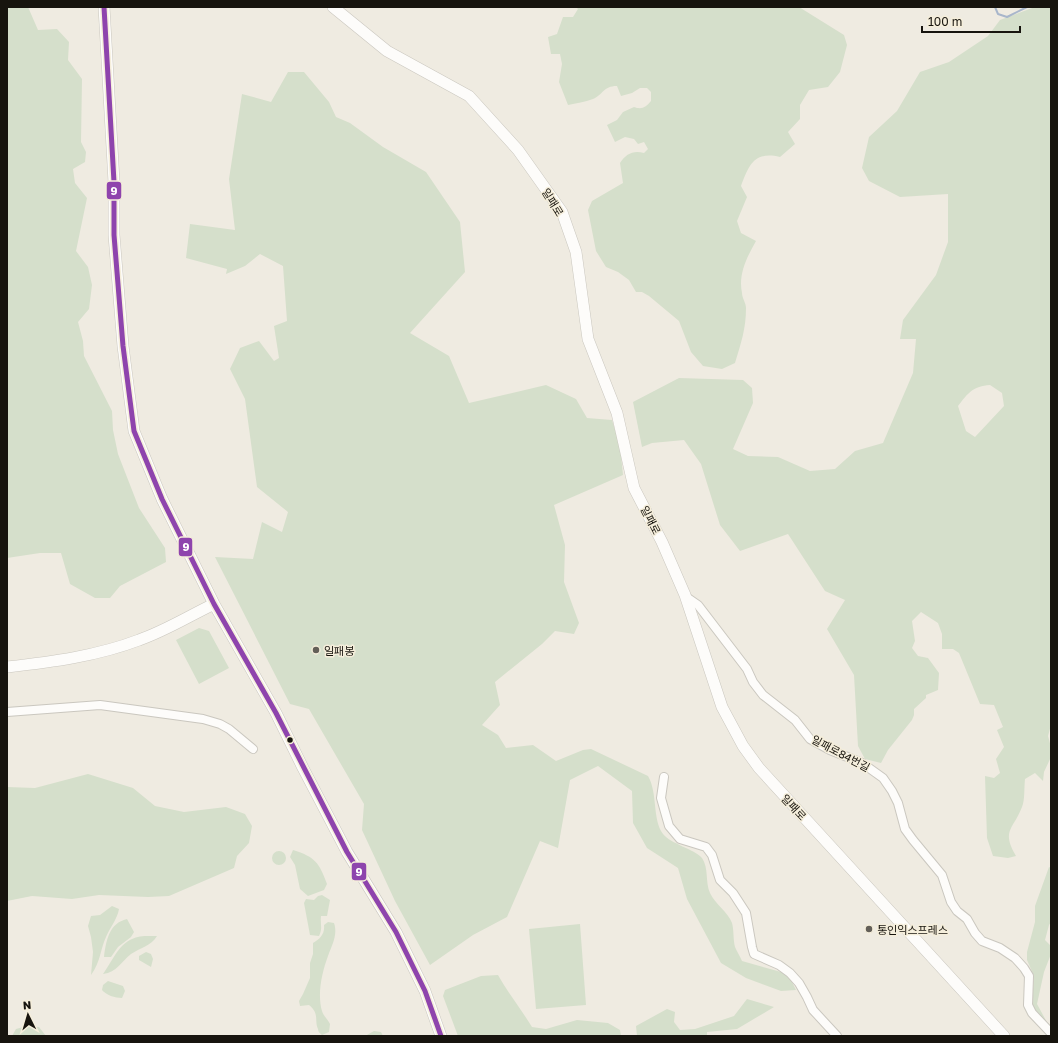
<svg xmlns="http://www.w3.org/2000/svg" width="1058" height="1043" font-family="'Golos Text','Noto Sans KR',sans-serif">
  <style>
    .green { fill: #d5dfcb; fill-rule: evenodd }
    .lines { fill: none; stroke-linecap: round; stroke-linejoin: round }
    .stream { stroke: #a8b6cb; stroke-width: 2 }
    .street-casing { stroke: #cac7bf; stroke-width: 10 }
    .secondary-casing { stroke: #cac7bf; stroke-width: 12 }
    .street { stroke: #fdfcfa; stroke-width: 8 }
    .secondary { stroke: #fdfcfa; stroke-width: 11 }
    .bus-1-casing { stroke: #f5eedb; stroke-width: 8 }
    .bus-1 { stroke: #8e44ad; stroke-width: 5 }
    .poi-dot { fill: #635f58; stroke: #f5eedb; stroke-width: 1.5 }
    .bus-dot { fill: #17140e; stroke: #f5eedb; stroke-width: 1.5 }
    .labels { text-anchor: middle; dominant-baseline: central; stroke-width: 3; stroke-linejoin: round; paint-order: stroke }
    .street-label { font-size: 11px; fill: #17140e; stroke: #f5eedb }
    .poi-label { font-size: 11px; fill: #17140e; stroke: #f5eedb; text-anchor: start }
    .line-badge { stroke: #f5eedb; stroke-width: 1.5 }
    .badge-label { font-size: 11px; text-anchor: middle; font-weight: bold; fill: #fff }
  </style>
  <rect width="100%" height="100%" fill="#efebe1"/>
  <path class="green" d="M 7,7 L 28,7 L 38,30 L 57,29 L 69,42 L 68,60 L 82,79 L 81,142 L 86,152 L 85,162 L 73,169 L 75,183 L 87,198 L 76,251 L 88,267 L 92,285 L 89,309 L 78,322 L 83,341 L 84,356 L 112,411 L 113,430 L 118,454 L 139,508 L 165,548 L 166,562 L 120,586 L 110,598 L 95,598 L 70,584 L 61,553 L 40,553 L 7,558 Z
    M 576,7 L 799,7 L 844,35 L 847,45 L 840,72 L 828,87 L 809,90 L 800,105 L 800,119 L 788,132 L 795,144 L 780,157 C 754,151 749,165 741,186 L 747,197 L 737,221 L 741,233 L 756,241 C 747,257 738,274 742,293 C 742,298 746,303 746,308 C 746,329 741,343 735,363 L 722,369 L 703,366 L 691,352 L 679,321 L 649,296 L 642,292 L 636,292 L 629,280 L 618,272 L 606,267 L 596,251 L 588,210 L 592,201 L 623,183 L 620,163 C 626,154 633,150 644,153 L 648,149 L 644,142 L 638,144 L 634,139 L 625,137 L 615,142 L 607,125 L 617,120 L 623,112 L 634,107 C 642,110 646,107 651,101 L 651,92 L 647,88 L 640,88 L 632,93 L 621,96 L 617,86 C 603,86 603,95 593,99 C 585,102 576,103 568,105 L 559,82 L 562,64 L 560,54 L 551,54 L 548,37 L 557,34 L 563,17 L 573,17 L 578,9 Z
    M 1035,7 L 1051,7 L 1051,725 L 1048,736 L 1051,747 L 1051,757 L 1044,772 L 1043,781 L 1035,773 L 1025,779 C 1024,788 1025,800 1022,807 C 1013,830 1001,830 1016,856 L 1008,858 L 993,856 L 987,838 L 985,776 L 994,778 L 1000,773 L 996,759 L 1004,747 L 997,730 L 1003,727 L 994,705 L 980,704 L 959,653 L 953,649 L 942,649 L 942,634 L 938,623 L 921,612 L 912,621 L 915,641 L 912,648 L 918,656 L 928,658 L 939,673 L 938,690 L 926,695 L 926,698 L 914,709 L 914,715 L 912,720 L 888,750 L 881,763 L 865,759 L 858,746 L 854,675 L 827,629 L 845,600 L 825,591 L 788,534 L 740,551 L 720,525 L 701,464 L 684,440 L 652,443 L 642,447 L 633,402 L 679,378 L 743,380 L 752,388 L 753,403 L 733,449 L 748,456 L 778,457 L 810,471 L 835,469 L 855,451 L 883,443 L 913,373 L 916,339 L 900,339 L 903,320 L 936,275 L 948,242 L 948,194 L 900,197 L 869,181 L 862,168 L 869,137 L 897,111 L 920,72 L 949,62 L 988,36 L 1000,20 ZM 990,385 L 1002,393 L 1004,406 L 975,437 L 966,431 L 958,406 C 968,393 973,386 990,385 Z
    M 288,72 L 304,72 L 329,102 L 336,117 L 350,123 L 383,147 L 426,172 L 460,222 L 465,272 L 410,333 L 449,356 L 469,403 L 546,385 L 576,399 L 587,418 L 612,420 L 620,446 L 623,475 L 554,505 L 565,545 L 564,582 L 579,623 L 574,634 L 555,631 L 542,644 L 495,682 L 500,705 L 482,725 L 498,735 L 506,748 L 533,745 L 556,761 L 583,750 L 591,749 L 648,776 C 658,793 652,819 663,834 C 671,844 694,849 702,858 C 709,868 705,882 710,893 C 715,904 728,912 732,923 C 734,930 733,939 735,947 C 737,952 740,956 742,961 L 781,972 L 790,978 L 796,990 L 781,991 L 746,978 L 721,963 L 687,899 L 678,868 L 647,848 L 633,823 L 632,791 L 598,766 L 570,780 L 558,848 L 540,841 L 507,917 L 473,935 L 430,965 L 395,901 L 362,830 L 364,804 L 309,709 L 290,704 L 215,557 L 253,559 L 262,522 L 282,532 L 288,512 L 257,487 L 245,399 L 230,369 L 240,348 L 259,341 L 274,361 L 279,358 L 274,326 L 287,321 L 283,266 L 260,254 L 245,266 L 226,274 L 227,269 L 186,258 L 190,224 L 235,230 L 229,179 L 242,94 L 271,102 Z
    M 199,628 L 209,631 L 229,668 L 199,684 L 176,640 Z
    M 88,774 L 133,788 L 155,806 L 184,812 L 226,807 L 245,814 L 252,826 L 249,843 L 237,856 L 234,868 L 169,896 L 148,897 L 99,895 L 72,899 L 32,896 L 7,901 L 7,787 L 35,788 Z
    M 293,850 C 315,857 319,862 327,884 L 324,890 L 308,896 L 300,889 L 295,865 L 290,857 Z
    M272 858a7 7 0 1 1 14 0a7 7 0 1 1-14 0Z
    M 1049,867 L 1051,868 L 1051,922 L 1049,925 L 1045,940 L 1051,946 L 1051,954 L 1044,972 L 1037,1004 L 1049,1026 L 1035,1011 L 1032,1002 L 1034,976 L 1027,960 L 1027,952 L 1035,922 L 1035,906 Z
    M 322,895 L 330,900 L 327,916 L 321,916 C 320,924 323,928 319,936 L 310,935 L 304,903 L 306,899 L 314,900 L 318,896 Z
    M 112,906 L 119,909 C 117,920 110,927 106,937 C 100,950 101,961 91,975 L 93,952 L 91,937 L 88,926 L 91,916 L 100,915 Z
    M 127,919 L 134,932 L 131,937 L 118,947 L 111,957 L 104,957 C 106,941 109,923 127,919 Z
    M 328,922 L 334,923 C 338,935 332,945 328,956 C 322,972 317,994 322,1011 C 323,1015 328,1020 330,1024 L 329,1032 L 322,1035 C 320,1033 318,1032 318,1029 C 314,1020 320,1014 309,1005 L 300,1006 L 299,1001 L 303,994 L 310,978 L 310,963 L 313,954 L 313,943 C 320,939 325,934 324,925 Z
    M 580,924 L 586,1005 L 536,1009 L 529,929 Z
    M 157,936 C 151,946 140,948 131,954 C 121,962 117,972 103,974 C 112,962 118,945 132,939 C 139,935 150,936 157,936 Z
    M 146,952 L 151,954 L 153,959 L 151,967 L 139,960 L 139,956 Z
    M 498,975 C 508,993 521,1009 532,1027 L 546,1029 L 577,1020 L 608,1023 L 620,1030 L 621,1036 L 458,1036 L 443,996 L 445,990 L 481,976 Z
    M 108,981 L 123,986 L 125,991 L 122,998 C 115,998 106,995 102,990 L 103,985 Z
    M 747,999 L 774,1007 L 737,1029 L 707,1032 L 707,1036 L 637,1036 L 636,1026 L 667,1009 L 675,1012 L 674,1022 L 680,1030 L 695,1029 L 734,1016 Z
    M 27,1026 L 39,1027 L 46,1036 L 12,1036 L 16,1029 Z
    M 374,1031 L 381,1032 L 383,1036 L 365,1036 Z"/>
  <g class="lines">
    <path class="stream" d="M 995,7 L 998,14 L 1007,17 L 1027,7"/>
    <g class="street-casing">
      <path id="street" d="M 685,596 L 698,605 L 747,669 L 753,682 L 763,695 L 795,720 L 810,739 L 830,750 L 862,763 L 883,778 L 892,791 L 898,803 L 905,829 L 913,840 L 942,875 L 951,902 L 957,911 L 967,919 L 975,933 L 982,941 L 1000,948 L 1015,958 L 1024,968 L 1029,976 L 1028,1005 L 1032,1013 L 1051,1033
        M 7,712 L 100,705 L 203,719 L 220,724 L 229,729 L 253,749
        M 664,777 L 661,798 L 669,826 L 680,839 L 706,847 L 712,855 L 720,880 L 733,893 L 746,913 L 752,947 L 754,954 L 779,965 L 790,973 L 799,983 L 807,997 L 813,1010 L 837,1036"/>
    </g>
    <g class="secondary-casing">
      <path id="secondary" d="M 104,7 L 114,182 L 114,235 L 123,346 L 134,431 L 162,499 L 214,604 L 276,713 L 303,768 L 347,852 L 396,932 L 425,991 L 441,1036
        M 333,7 L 387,51 L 469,96 L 518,150 L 562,212 L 576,252 L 588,339 L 617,413 L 634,488 L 662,542 L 685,595 L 722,707 L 743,746 L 759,768 L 1004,1036
        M 7,667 C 52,662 97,656 139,640 C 165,631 189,616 214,604"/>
    </g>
    <use href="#street" class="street"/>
    <use href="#secondary" class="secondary"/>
    <g class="bus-1-casing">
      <path id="bus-1" d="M 104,7 L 114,182 L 114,235 L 123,346 L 134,431 L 162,499 L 214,604 L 276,713 L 347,852 L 396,932 L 425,991 L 441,1036"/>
    </g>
    <use href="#bus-1" class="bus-1"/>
  </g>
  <g class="poi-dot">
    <circle cx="316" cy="650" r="4"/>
    <circle cx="869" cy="929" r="4"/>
  </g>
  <circle class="bus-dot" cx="290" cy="740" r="3.5"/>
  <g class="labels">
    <g class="street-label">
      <text transform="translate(553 202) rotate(58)">일패로</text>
      <text transform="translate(651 520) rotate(63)">일패로</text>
      <text transform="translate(841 753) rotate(28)">일패로84번길</text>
      <text transform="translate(794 807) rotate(47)">일패로</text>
    </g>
    <g class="poi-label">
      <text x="324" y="650">일패봉</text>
      <text x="877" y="929">통인익스프레스</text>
    </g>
  </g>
  <g class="line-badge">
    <rect x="106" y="181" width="16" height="19" rx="4" fill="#8e44ad"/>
    <rect x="178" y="537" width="15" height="20" rx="4" fill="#8e44ad"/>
    <rect x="351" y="862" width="16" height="19" rx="4" fill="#8e44ad"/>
  </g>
  <g class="badge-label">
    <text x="114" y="195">9</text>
    <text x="186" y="551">9</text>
    <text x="359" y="876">9</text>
  </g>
  <rect width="1058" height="1043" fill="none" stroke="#17140e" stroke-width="16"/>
  <g transform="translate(28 1015) rotate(355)" stroke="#f5eedb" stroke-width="3" paint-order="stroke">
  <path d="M0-3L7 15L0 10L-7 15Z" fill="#17140e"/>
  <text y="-6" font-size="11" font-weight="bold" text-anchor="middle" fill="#17140e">N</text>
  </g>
  <path d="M922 26v6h98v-6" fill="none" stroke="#17140e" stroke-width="2"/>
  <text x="928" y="26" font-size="12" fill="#17140e" stroke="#f5eedb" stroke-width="3" paint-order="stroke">100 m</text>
</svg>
